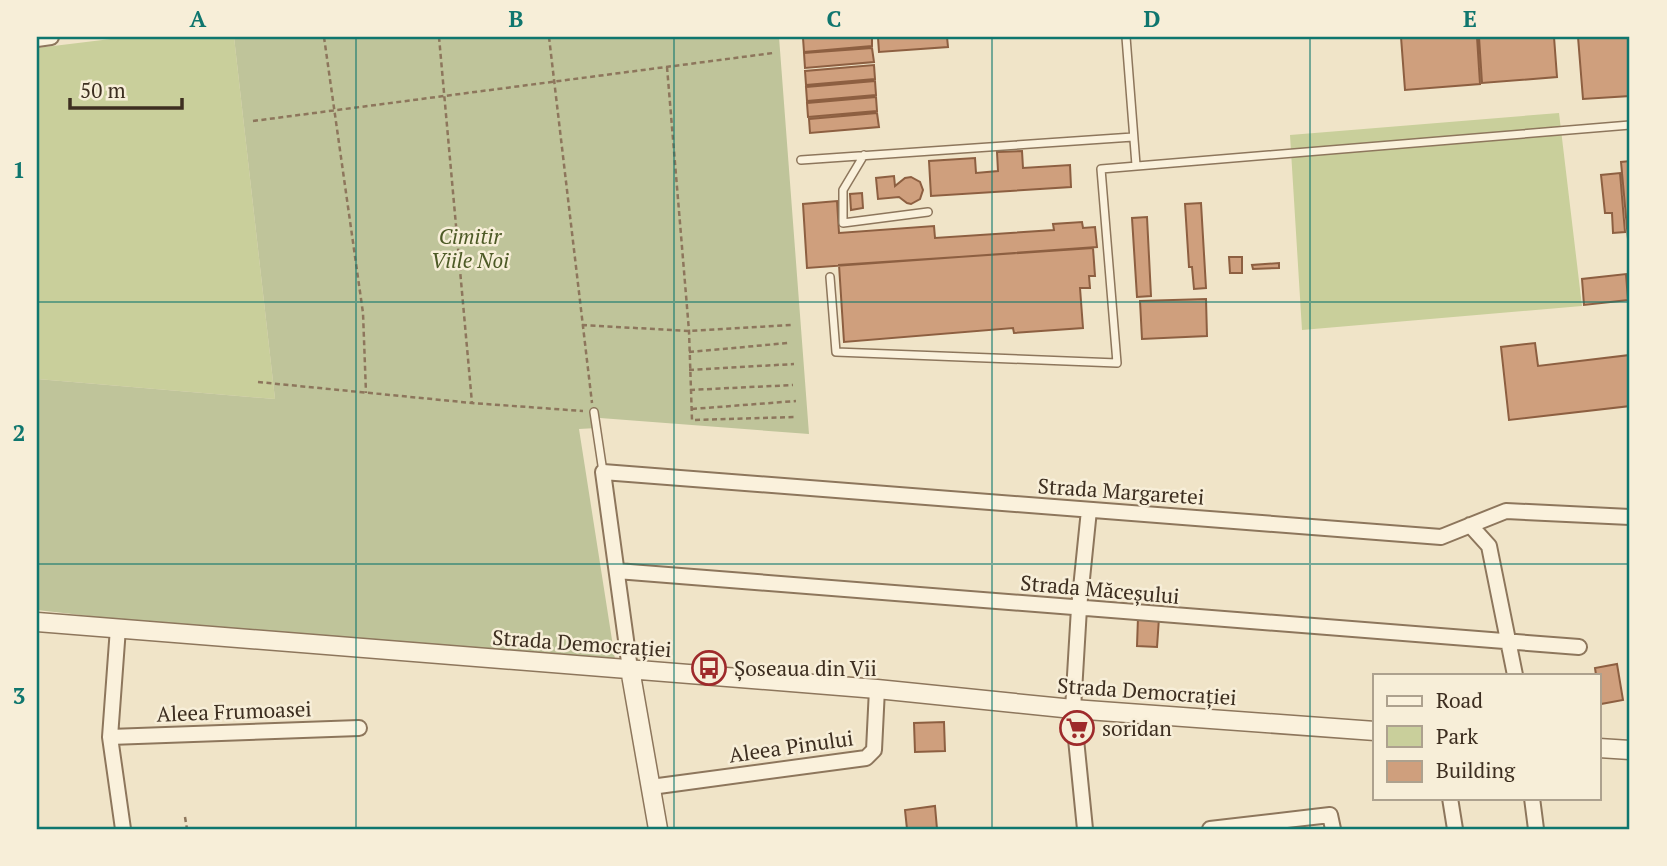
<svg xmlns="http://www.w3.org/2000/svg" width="1667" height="866" font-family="'PT Serif',serif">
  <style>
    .green { fill: #c9cf9b }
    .cemetery { fill: #bfc49a }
    .building { fill: #cf9f7d; stroke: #8d5f41; stroke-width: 2 }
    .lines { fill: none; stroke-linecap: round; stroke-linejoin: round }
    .service-casing { stroke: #8d765c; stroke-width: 10 }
    .minor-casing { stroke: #8d765c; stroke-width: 18 }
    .tertiary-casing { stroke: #8d765c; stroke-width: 21 }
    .path { stroke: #8d765c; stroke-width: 2.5; stroke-dasharray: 5 3.5; stroke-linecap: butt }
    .service { stroke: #faf1dc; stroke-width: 7 }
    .minor { stroke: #faf1dc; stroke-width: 14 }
    .tertiary { stroke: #faf1dc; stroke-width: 18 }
    .grid { fill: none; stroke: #0f766e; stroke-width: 2; stroke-opacity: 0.55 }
    .labels { text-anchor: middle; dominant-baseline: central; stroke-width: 5; stroke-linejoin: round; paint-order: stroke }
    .park-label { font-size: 21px; font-style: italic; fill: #4d5a26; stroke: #f7eed8 }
    .street-label { font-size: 21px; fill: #3d2e20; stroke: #f7eed8 }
    .poi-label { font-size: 21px; fill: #3d2e20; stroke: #f7eed8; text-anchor: start }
    .neatline { fill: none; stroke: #0f766e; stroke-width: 2.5 }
    .grid-label { font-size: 23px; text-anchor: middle; font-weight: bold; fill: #0f766e }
  </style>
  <rect width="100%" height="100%" fill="#f0e4c8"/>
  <path class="green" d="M 127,37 L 234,37 L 275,399 L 37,379 L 37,48 Z
    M 1559,113 L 1582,306 L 1302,330 L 1290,135 Z"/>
  <path class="cemetery" d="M 234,37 L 779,37 L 809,434 L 600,418 L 597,428 L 579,429 L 615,659 L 186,627 L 37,610 L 37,379 L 275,399 Z"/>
  <path class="building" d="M 872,37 L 872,46 L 804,52 L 803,38 Z
    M 898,37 L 947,37 L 948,47 L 879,52 L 878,38 Z
    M 1401,37 L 1477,37 L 1480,84 L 1405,90 Z
    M 1479,37 L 1554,37 L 1557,77 L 1482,83 Z
    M 1578,37 L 1630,37 L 1630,96 L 1583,99 Z
    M 872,48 L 874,62 L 805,68 L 804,53 Z
    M 874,65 L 875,79 L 806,85 L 805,71 Z
    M 875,81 L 876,95 L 807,101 L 806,87 Z
    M 876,97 L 877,111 L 808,117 L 807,103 Z
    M 877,113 L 879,127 L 810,133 L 809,119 Z
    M 1022,151 L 1023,168 L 1070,165 L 1071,187 L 931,196 L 929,161 L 975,158 L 976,173 L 998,171 L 997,152 Z
    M 1630,161 L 1630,261 L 1621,162 Z
    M 1620,173 L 1625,232 L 1613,233 L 1612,213 L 1605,213 L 1601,175 Z
    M 894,176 L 895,186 L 905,178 L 911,177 L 920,182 L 923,190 L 920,199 L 911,204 L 907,203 L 899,197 L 878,199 L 876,178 Z
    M 862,193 L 863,208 L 851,210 L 850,194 Z
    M 837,201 L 839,233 L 934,226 L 935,238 L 1054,230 L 1053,224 L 1082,222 L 1083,228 L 1095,227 L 1097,247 L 807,268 L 803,204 Z
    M 1201,203 L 1206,288 L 1194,289 L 1192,267 L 1189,267 L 1185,204 Z
    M 1147,217 L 1151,296 L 1137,297 L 1132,218 Z
    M 1093,248 L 1095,276 L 1089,276 L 1090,288 L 1080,288 L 1083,328 L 1014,333 L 1013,328 L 844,342 L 839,265 Z
    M 1229,257 L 1242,257 L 1242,273 L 1230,273 Z
    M 1279,263 L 1279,268 L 1253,269 L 1252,265 Z
    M 1626,274 L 1628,300 L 1584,305 L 1582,279 Z
    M 1206,299 L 1207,336 L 1142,339 L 1140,301 Z
    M 1535,343 L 1538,366 L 1630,355 L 1630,406 L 1509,420 L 1501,347 Z
    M 1138,617 L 1159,618 L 1157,647 L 1137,646 Z
    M 1617,664 L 1623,700 L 1601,704 L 1599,675 L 1596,675 L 1595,668 Z
    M 944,722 L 945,751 L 915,752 L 914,723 Z
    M 935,806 L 937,829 L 907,829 L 905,810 Z"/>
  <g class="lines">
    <g class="service-casing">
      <path id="service" d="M 1126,37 L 1136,165
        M 864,155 L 843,190 L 843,223 L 928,212
        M 801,160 L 1133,137
        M 830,277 L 836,352 L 1117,363 L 1101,169 L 1630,125
        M 594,412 L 603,472"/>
    </g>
    <g class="minor-casing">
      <path id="minor" d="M 37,39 L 51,37
        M 1470,525 L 1489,546 L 1515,675
        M 617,571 L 1579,647
        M 118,628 L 110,737 L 123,829
        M 630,669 L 603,472 L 1441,537 L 1506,511 L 1630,517
        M 110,737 L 359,728
        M 651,787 L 866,758 L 874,750 L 877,689
        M 1450,798 L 1455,829
        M 1532,798 L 1536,829
        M 1085,829 L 1073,709 L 1079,608 L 1089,510
        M 1210,829 L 1330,815 L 1333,829"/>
    </g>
    <g class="tertiary-casing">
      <path id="tertiary" d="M 37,622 L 877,689 L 1073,709 L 1375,731
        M 630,669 L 658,829
        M 1599,748 L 1630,750"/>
    </g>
    <path class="path" d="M 324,37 L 363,313 L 366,393
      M 439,37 L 472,403
      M 549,37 L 592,403
      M 667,67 L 689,331 L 692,420 L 796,417
      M 253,121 L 773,53
      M 582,325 L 689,331 L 792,325
      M 689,352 L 788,343
      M 689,370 L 794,364
      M 258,382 L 472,403 L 583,411
      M 690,390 L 793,385
      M 692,409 L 796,401
      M 185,817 L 187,829"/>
    <use href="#service" class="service"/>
    <use href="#minor" class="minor"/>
    <use href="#tertiary" class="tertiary"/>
  </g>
  <path class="grid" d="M 356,37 L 356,829M 674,37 L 674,829M 992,37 L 992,829M 1310,37 L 1310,829M 37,302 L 1630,302M 37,564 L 1630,564"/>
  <defs>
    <g id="bus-ring" transform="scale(1.75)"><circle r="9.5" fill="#f7eed8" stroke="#9e2a2b" stroke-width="1.5"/><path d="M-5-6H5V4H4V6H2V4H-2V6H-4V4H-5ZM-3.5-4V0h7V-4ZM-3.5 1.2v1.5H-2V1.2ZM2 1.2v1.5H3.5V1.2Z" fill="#9e2a2b"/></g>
    <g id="supermarket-ring" transform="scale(1.75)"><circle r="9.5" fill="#f7eed8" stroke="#9e2a2b" stroke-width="1.5"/><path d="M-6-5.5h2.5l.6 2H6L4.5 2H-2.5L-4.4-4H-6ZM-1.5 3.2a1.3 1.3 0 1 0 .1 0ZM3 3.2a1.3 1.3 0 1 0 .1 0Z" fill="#9e2a2b"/></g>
  </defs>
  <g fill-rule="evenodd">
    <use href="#bus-ring" x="709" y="668"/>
    <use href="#supermarket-ring" x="1077" y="728"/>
  </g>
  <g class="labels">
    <g class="park-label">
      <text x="470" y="236">Cimitir<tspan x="470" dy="24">Viile Noi</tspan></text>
    </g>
    <g class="street-label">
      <text transform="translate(1121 491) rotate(4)">Strada Margaretei</text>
      <text transform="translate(1100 589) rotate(5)">Strada Măceșului</text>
      <text transform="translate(582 643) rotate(4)">Strada Democrației</text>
      <text transform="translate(1147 691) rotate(4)">Strada Democrației</text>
      <text transform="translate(234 711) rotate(-2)">Aleea Frumoasei</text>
      <text transform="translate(791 746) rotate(-8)">Aleea Pinului</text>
    </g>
    <g class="poi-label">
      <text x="734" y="668">Șoseaua din Vii</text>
      <text x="1102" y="728">soridan</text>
    </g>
  </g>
  <rect width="1667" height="866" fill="none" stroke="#f7eed8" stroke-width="77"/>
  <rect x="1373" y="674" width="228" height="126" fill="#f7eed8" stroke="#ada18e" stroke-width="2"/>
  <rect x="1387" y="696" width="35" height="10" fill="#faf1dc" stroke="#ada18e" stroke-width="2"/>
  <text x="1436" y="708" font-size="21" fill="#3d2e20">Road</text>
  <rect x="1387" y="726" width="35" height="21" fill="#c9cf9b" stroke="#ada18e" stroke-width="2"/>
  <text x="1436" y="744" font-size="21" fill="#3d2e20">Park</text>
  <rect x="1387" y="761" width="35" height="21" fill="#cf9f7d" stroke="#ada18e" stroke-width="2"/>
  <text x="1436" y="778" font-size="21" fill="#3d2e20">Building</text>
  <path d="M70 98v10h112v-10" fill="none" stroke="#3d2e20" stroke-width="3.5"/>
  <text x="80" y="98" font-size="21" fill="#3d2e20" stroke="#f7eed8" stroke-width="5" paint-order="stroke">50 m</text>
  <rect x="38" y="38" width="1590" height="790" class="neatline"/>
  <g class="grid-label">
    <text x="198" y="27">A</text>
    <text x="516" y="27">B</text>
    <text x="834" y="27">C</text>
    <text x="1152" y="27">D</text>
    <text x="1470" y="27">E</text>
    <text x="19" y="178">1</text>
    <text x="19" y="441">2</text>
    <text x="19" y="704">3</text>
  </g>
</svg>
